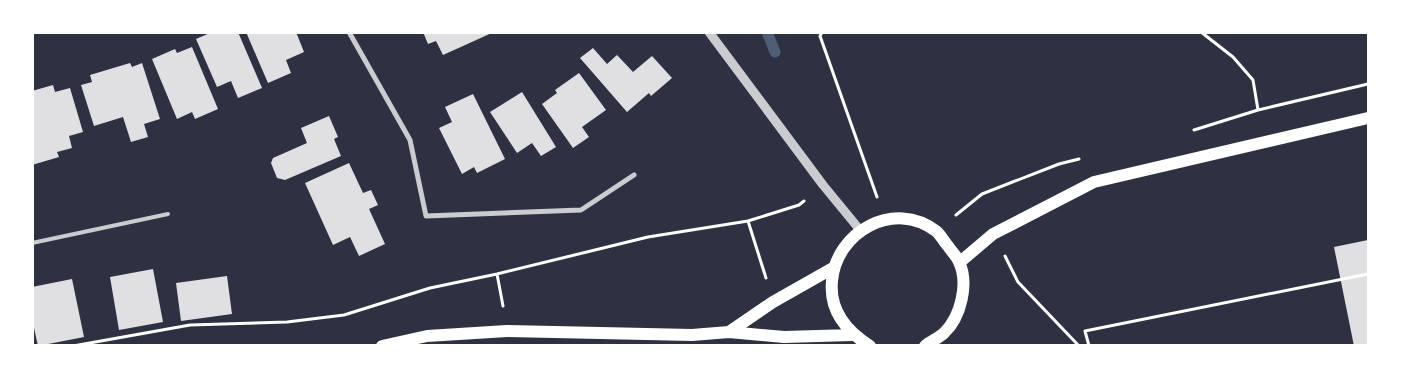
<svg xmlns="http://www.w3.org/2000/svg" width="1401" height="378" font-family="Lora,serif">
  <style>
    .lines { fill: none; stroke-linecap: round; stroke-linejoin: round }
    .stream { stroke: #4f5d75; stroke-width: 11 }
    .building { fill: #e0e0e3 }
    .path { stroke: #fff; stroke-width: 3 }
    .service { stroke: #caccd0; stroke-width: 4 }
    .minor { stroke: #caccd0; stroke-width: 5 }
    .tertiary { stroke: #caccd0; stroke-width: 9 }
    .primary { stroke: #fff; stroke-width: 12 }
  </style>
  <rect width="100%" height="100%" fill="#2d3142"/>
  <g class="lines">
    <path class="stream" d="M 767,32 L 775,52"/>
  </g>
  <path class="building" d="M 212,32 L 238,32 L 262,88 L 238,98 L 231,81 L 217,87 L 196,39 Z
    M 246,32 L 296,32 L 304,52 L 286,60 L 291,73 L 268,83 Z
    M 423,32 L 494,32 L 443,55 L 436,41 L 428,44 Z
    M 192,47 L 218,109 L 195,119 L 192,112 L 177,119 L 152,59 L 175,49 L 177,53 Z
    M 593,48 L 607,64 L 617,55 L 633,72 L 652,56 L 672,78 L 651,96 L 649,93 L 627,112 L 580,58 Z
    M 130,63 L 132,67 L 142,63 L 160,119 L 144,124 L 148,137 L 131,142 L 123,117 L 94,126 L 81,85 L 92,82 L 90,75 Z
    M 579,73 L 606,110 L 582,127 L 589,137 L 573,148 L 542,104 L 557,93 L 555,90 Z
    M 53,85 L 55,92 L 70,88 L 83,132 L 69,136 L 72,148 L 57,152 L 59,157 L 32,165 L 32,91 Z
    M 522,92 L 556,147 L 541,156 L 532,143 L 517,153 L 490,112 Z
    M 473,94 L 505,159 L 477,173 L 474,167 L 462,174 L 439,128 L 452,122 L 445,107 Z
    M 329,116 L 338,137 L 334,139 L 341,156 L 285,180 L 277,178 L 271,163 L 273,158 L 307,143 L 301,128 Z
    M 349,163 L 363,193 L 371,190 L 378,205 L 369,209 L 385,244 L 359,256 L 350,237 L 333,245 L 305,183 Z
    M 1368,240 L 1368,346 L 1354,346 L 1334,247 Z
    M 153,269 L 163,322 L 119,330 L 110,277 Z
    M 227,276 L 232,314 L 181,321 L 176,283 Z
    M 72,279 L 84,337 L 38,346 L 32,319 L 32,287 Z"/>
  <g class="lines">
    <path class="path" d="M 822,32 L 820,36 L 877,197
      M 1201,32 L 1233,57 L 1253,80 L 1258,110 L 1368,84
      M 1194,130 L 1258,110
      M 956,215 L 982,194 L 1059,164 L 1079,159
      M 748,221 L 766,278
      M 1005,256 L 1018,282 L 1079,346
      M 497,274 L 503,306
      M 73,346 L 190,325 L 287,322 L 344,315 L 430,288 L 497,274 L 648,237 L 748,221 L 799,205 L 804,201
      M 1089,346 L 1085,331 L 1368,274"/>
    <path class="service" d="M 32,243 L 168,214"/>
    <path class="minor" d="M 349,32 L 410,140 L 426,216 L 581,210 L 634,175
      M 32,33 L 33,32"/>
    <path class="tertiary" d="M 709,32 L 823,185 L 860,230"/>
    <path class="primary" d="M 960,262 L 993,234 L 1094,182 L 1368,118
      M 729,332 L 773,302 L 833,268
      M 382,346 L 427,336 L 507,331 L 692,335 L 729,332 L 784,337 L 852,335
      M 870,346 C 846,331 829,311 832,281 C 836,232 894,199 936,231 C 941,235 944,242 948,246 C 951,251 957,256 959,262 C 969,283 961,317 944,333 C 939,338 931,341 925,346"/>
  </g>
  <rect width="1401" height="378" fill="none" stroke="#ffffff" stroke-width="68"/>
</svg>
